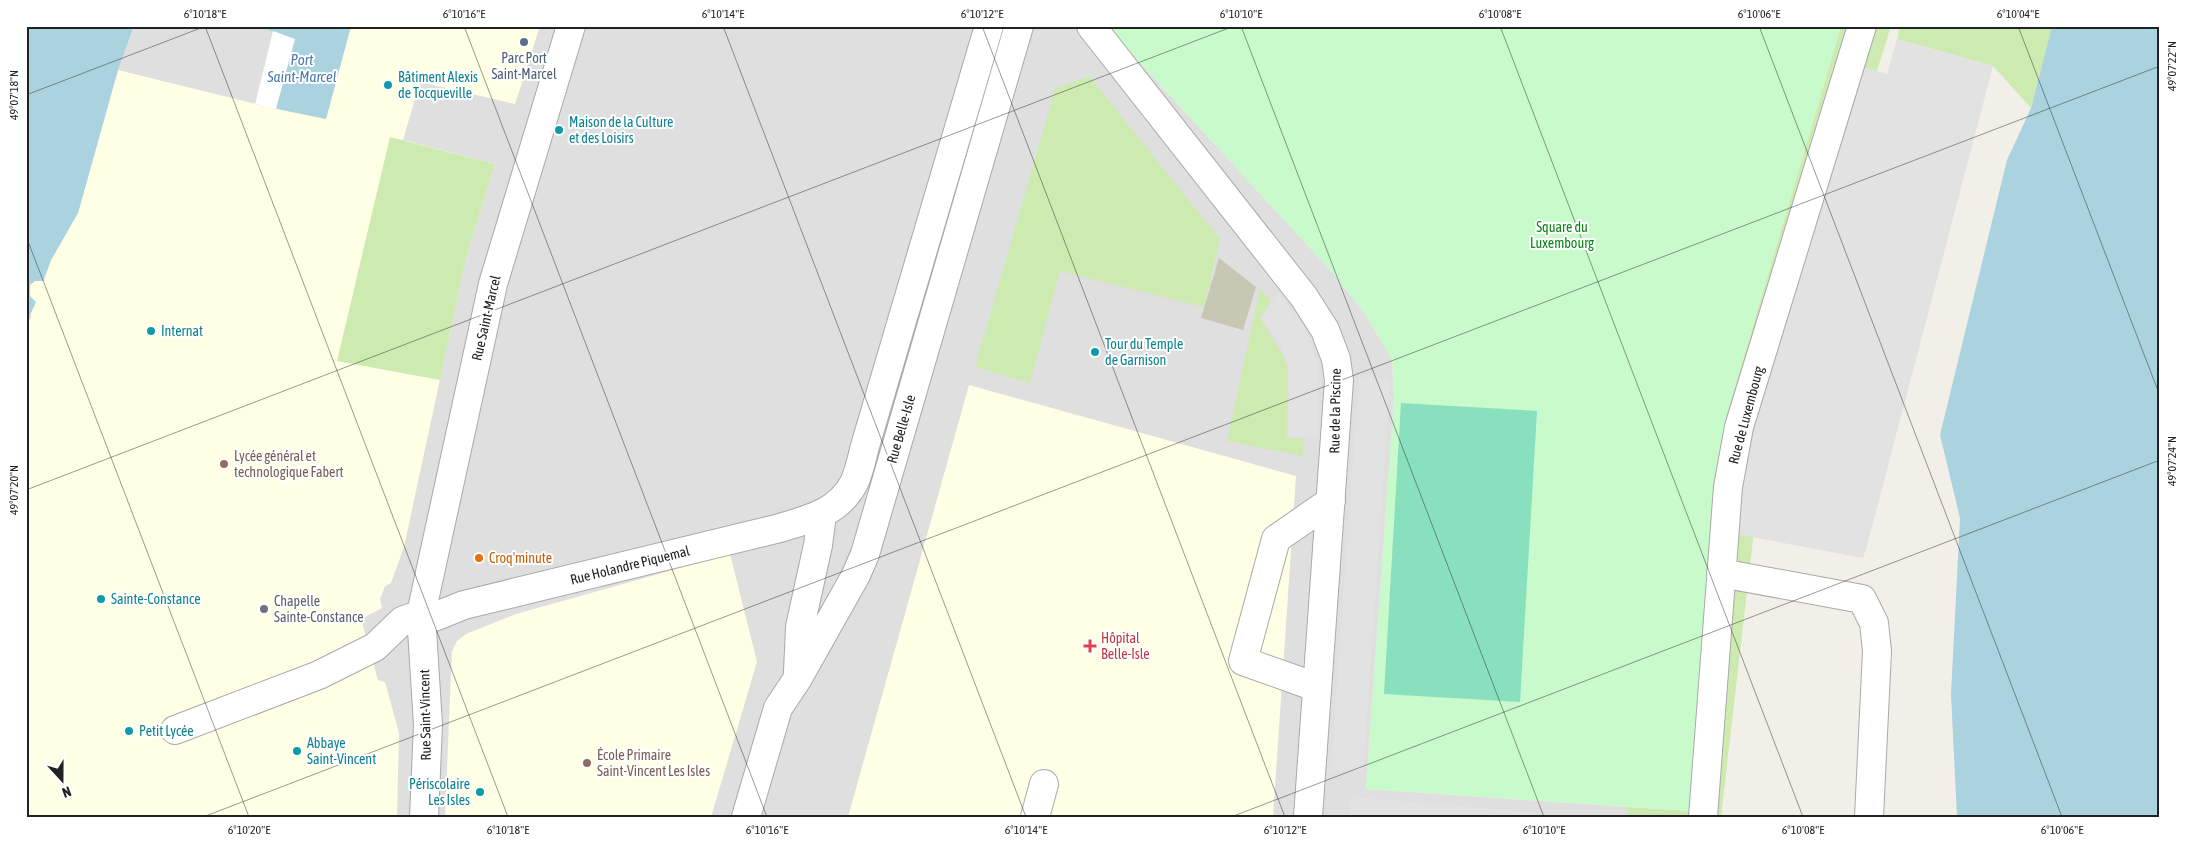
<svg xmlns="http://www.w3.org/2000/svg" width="2186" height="843" font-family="'Asap Condensed',sans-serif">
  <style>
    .residential { fill: #e0dfdf }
    .education { fill: #ffffe5 }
    .construction { fill: #c7c7b4 }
    .grass { fill: #cdebb0 }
    .park { fill: #c8facc }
    .pitch { fill: #88e0be }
    .parking { fill: #e2e2e2 }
    .water { fill: #aad3df }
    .pier { fill: #fff }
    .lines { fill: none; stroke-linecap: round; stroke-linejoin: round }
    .minor-casing { stroke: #a9a9a9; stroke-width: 30 }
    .minor { stroke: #fff; stroke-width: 28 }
    .ticks { fill: none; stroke: #222; stroke-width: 1; stroke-opacity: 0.45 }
    .service-dot { fill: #5c6f8a; stroke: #fff; stroke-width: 2 }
    .culture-dot { fill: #0f9aa8; stroke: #fff; stroke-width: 2 }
    .education-dot { fill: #8d6e63; stroke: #fff; stroke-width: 2 }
    .food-dot { fill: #e8710a; stroke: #fff; stroke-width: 2 }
    .worship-dot { fill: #6b7280; stroke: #fff; stroke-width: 2 }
    .health-dot { fill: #e0444e; stroke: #fff; stroke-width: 2 }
    .labels { text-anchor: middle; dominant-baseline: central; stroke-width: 4; stroke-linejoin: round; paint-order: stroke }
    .service-label { font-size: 14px; fill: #4e5e75; stroke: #fff }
    .culture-label { font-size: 14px; fill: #0d838f; stroke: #fff; text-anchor: start }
    .park-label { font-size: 14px; fill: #0c8416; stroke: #fff }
    .street-label { font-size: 14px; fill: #222; stroke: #fff }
    .education-label { font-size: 14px; fill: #785e54; stroke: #fff; text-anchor: start }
    .food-label { font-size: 14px; fill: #c56008; stroke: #fff; text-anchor: start }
    .worship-label { font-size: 14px; fill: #5b616d; stroke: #fff; text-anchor: start }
    .health-label { font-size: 14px; fill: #be3a42; stroke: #fff; text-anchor: start }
    .water-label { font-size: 15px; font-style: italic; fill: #4a7aab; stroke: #fff }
    .neatline { fill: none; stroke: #222; stroke-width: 2 }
    .ticks-label { font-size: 12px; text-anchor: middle; fill: #222 }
  </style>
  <rect width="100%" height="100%" fill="#f2efe9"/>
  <path class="residential" d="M 134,26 L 1110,26 L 1128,50 L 1333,273 L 1365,314 L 1392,359 L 1394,397 L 1366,789 L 1628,807 L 1627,817 L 26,817 L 26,324 Z"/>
  <path class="education" d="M 351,26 L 540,26 L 515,104 L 420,82 L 403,140 L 495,164 L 466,258 L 404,547 L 391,583 L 385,586 L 380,599 L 382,608 L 361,619 L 378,680 L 385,682 L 399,733 L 397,817 L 26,817 L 26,324 L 31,318 L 30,285 L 35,280 L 44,281 L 51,260 L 78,213 L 118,70 L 285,111 L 326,119 Z
    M 969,385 L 1296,476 L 1273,817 L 848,817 Z
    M 730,554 L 757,662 L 711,817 L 445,817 L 452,651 L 457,641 L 466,634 L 516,614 Z"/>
  <path class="construction" d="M 1219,258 L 1256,287 L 1243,330 L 1201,318 Z"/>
  <path class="grass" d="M 1841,26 L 1891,26 L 1796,330 L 1759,488 L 1721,817 L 1627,817 L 1628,807 L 1691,811 L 1711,507 L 1725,420 Z
    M 1900,26 L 2052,26 L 2031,108 L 1993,66 L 1897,39 Z
    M 1089,76 L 1220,239 L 1204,307 L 1060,271 L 1030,383 L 975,367 L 1055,89 Z
    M 390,137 L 495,164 L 466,258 L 440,380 L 337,361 Z
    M 1260,289 L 1271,301 L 1260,318 L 1283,355 L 1288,369 L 1287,438 L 1304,438 L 1303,456 L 1227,441 Z"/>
  <path class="park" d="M 1110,26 L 1841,26 L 1725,420 L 1711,508 L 1691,811 L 1366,789 L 1394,397 L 1392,359 L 1365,314 L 1333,273 L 1128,50 Z"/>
  <path class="pitch" d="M 1401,403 L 1537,411 L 1520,702 L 1384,694 Z"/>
  <path class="parking" d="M 1897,39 L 1993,66 L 1867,546 L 1863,558 L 1741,535 L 1731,509 L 1795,278 L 1858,65 L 1887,74 Z
    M 1278,293 L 1304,327 L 1318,366 L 1317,436 L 1288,437 L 1289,369 L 1279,343 L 1261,318 Z
    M 1359,377 L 1390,380 L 1363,772 L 1331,770 Z
    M 1351,797 L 1534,812 L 1534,817 L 1350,817 Z"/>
  <path class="water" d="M 26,26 L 134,26 L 118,70 L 78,213 L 51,260 L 43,281 L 35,281 L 30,285 L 30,296 L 36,302 L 26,324 Z
    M 261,26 L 351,26 L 326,119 L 255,104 L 273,32 Z
    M 2052,26 L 2160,26 L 2160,817 L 1957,817 L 1951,694 L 1960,518 L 1940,435 L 2007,160 L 2031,108 Z"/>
  <path class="pier" d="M 273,31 L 295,39 L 276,109 L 255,104 Z"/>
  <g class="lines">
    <g class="minor-casing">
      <path id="minor" d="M 1091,26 L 1304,297 L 1325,330 L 1336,359 L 1339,380 L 1308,817
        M 1721,573 L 1862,599 L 1874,623 L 1877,651 L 1869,817
        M 421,614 L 434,617 L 464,605 L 780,528 C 809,519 838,513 854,483 C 859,472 862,458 865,446 L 989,26
        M 798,672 L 800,627 L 818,545 L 822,515
        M 1316,687 L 1243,661 L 1276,539 L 1331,501
        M 175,730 L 319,675 L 375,647 L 402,621 L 421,614
        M 424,817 L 428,725 L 421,614 L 493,284 L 571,26
        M 746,817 L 778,708 L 798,678 L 856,575 L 865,554 L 1019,26
        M 1035,817 L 1044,784
        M 1703,817 L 1728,487 L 1739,427 L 1862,26"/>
    </g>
    <use href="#minor" class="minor"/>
  </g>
  <path class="ticks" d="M 205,26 L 508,817M 464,26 L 767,817M 723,26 L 1026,817M 982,26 L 1285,817M 1241,26 L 1544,817M 1500,26 L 1803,817M 1759,26 L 2062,817M 2018,26 L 2160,396M 26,95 L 206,26M 26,236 L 249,817M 26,490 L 1234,26M 203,817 L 2160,66M 1231,817 L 2160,460"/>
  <circle class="service-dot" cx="524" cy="42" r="5"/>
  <g class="culture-dot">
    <circle cx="388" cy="85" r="5"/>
    <circle cx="559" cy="130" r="5"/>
    <circle cx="151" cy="331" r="5"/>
    <circle cx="1095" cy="352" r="5"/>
    <circle cx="101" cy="599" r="5"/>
    <circle cx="129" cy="731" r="5"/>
    <circle cx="297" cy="751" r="5"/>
    <circle cx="480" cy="792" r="5"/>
  </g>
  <g class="education-dot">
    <circle cx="224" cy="464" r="5"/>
    <circle cx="587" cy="763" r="5"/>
  </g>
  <circle class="food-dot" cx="479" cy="558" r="5"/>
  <circle class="worship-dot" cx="264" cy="609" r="5"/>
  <path class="health-dot" d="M1087.5 638.5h5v5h5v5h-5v5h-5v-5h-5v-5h5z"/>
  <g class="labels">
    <g class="service-label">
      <text x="524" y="58">Parc Port<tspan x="524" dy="16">Saint-Marcel</tspan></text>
    </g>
    <g class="culture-label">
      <text x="398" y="77">Bâtiment Alexis<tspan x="398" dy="16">de Tocqueville</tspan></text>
      <text x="569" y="122">Maison de la Culture<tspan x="569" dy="16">et des Loisirs</tspan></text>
      <text x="161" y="331">Internat</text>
      <text x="1105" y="344">Tour du Temple<tspan x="1105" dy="16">de Garnison</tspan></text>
      <text x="111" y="599">Sainte-Constance</text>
      <text x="139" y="731">Petit Lycée</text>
      <text x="307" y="743">Abbaye<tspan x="307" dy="16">Saint-Vincent</tspan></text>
      <text x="470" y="784" text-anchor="end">Périscolaire<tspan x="470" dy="16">Les Isles</tspan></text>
    </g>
    <g class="park-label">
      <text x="1562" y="227">Square du<tspan x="1562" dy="16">Luxembourg</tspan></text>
    </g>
    <g class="street-label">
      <text transform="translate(486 318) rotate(-77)">Rue Saint-Marcel</text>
      <text transform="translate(1335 411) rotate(-89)">Rue de la Piscine</text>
      <text transform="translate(1746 415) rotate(-75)">Rue de Luxembourg</text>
      <text transform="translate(901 429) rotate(-74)">Rue Belle-Isle</text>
      <text transform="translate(630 565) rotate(-14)">Rue Holandre Piquemal</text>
      <text transform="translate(425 715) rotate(-91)">Rue Saint-Vincent</text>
    </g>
    <g class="education-label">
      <text x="234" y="456">Lycée général et<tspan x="234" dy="16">technologique Fabert</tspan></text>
      <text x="597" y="755">École Primaire<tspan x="597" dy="16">Saint-Vincent Les Isles</tspan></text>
    </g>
    <g class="food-label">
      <text x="489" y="558">Croq'minute</text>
    </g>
    <g class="worship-label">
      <text x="274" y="601">Chapelle<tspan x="274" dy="16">Sainte-Constance</tspan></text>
    </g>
    <g class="health-label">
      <text x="1101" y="638">Hôpital<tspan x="1101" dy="16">Belle-Isle</tspan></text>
    </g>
    <g class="water-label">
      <text x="302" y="59">Port<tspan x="302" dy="17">Saint-Marcel</tspan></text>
    </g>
  </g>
  <rect width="2186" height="843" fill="none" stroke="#ffffff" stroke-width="55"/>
  <g transform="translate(62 780) rotate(159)" stroke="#ffffff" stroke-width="4" paint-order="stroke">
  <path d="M0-4L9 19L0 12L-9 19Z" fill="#222222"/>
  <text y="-8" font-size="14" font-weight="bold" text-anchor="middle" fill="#222222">N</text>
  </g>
  <rect x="28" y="28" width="2130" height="788" class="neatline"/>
  <g class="ticks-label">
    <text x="205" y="18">6°10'18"E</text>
    <text x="464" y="18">6°10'16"E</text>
    <text x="723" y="18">6°10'14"E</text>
    <text x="982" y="18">6°10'12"E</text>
    <text x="1241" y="18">6°10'10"E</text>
    <text x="1500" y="18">6°10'08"E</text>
    <text x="1759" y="18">6°10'06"E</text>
    <text x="2018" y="18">6°10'04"E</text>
    <text transform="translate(2172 66) rotate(-90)" y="4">49°07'22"N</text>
    <text transform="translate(14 95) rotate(-90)" y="4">49°07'18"N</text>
    <text transform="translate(2172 461) rotate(-90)" y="4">49°07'24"N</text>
    <text transform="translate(14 490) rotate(-90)" y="4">49°07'20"N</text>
    <text x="249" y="834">6°10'20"E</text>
    <text x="508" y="834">6°10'18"E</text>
    <text x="767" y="834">6°10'16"E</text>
    <text x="1026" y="834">6°10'14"E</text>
    <text x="1285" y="834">6°10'12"E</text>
    <text x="1544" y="834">6°10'10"E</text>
    <text x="1803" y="834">6°10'08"E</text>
    <text x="2062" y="834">6°10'06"E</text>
  </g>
</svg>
